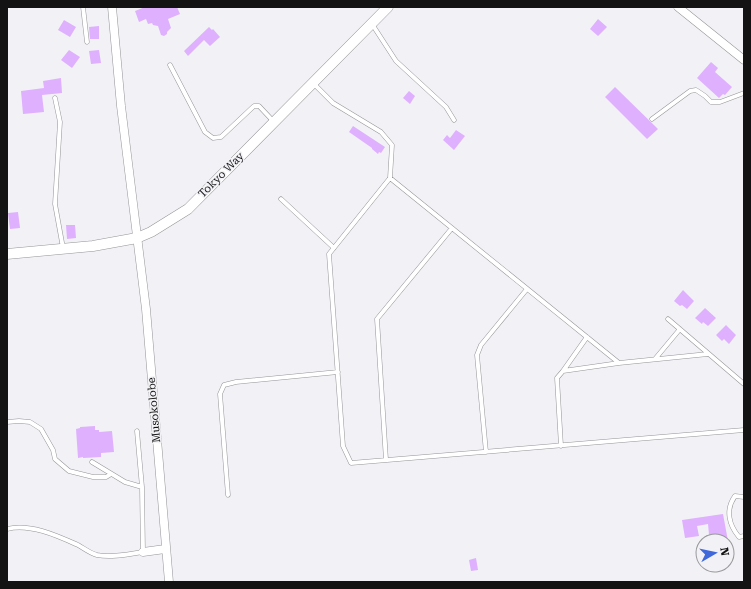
<svg xmlns="http://www.w3.org/2000/svg" width="751" height="589" font-family="'Roboto Serif',serif">
  <style>
    .building { fill: #dfb0fe }
    .lines { fill: none; stroke-linecap: round; stroke-linejoin: round }
    .service-casing { stroke: #959598; stroke-width: 5 }
    .minor-casing { stroke: #959598; stroke-width: 9 }
    .tertiary-casing { stroke: #959598; stroke-width: 11 }
    .service { stroke: #fff; stroke-width: 4 }
    .minor { stroke: #fff; stroke-width: 8 }
    .tertiary { stroke: #fff; stroke-width: 10 }
    .labels { text-anchor: middle; dominant-baseline: central; stroke-width: 3; stroke-linejoin: round; paint-order: stroke }
    .street-label { font-size: 11px; fill: #131314; stroke: #f2f2f6 }
  </style>
  <rect width="100%" height="100%" fill="#f2f2f6"/>
  <path class="building" d="M 145,7 L 177,7 L 180,14 L 168,19 L 171,28 L 167,32 L 167,34 L 164,36 L 161,35 L 158,26 L 153,25 L 152,23 L 148,24 L 146,19 L 139,22 L 135,11 Z
    M 598,19 L 607,27 L 598,36 L 590,29 Z
    M 64,20 L 76,27 L 70,37 L 58,30 Z
    M 99,26 L 99,39 L 90,39 L 89,27 Z
    M 209,27 L 212,30 L 213,29 L 220,37 L 210,46 L 204,40 L 188,56 L 184,51 Z
    M 69,50 L 80,57 L 72,68 L 61,60 Z
    M 99,50 L 101,63 L 91,64 L 89,51 Z
    M 711,62 L 718,68 L 715,72 L 732,87 L 725,95 L 723,94 L 719,98 L 697,78 Z
    M 61,78 L 62,93 L 42,95 L 44,112 L 23,114 L 21,91 L 44,88 L 43,81 Z
    M 615,87 L 658,129 L 647,139 L 605,97 Z
    M 409,91 L 415,96 L 410,104 L 403,98 Z
    M 353,126 L 385,147 L 381,153 L 379,152 L 378,154 L 372,149 L 372,148 L 349,132 Z
    M 456,130 L 465,136 L 454,150 L 443,140 L 447,135 L 450,138 Z
    M 18,212 L 20,228 L 10,229 L 8,213 Z
    M 66,225 L 75,225 L 76,238 L 67,239 Z
    M 683,290 L 694,301 L 687,309 L 682,305 L 680,306 L 674,301 Z
    M 705,308 L 716,318 L 708,326 L 703,322 L 702,324 L 695,318 Z
    M 726,325 L 736,335 L 729,344 L 724,339 L 722,341 L 716,335 Z
    M 95,426 L 95,430 L 99,430 L 99,432 L 112,431 L 114,452 L 101,453 L 101,457 L 83,458 L 83,457 L 78,458 L 76,429 L 80,428 L 80,427 Z
    M 723,514 L 728,541 L 707,541 L 706,535 L 709,535 L 708,524 L 697,526 L 699,536 L 685,538 L 682,520 Z
    M 476,558 L 478,570 L 471,571 L 469,560 Z"/>
  <g class="lines">
    <g class="service-casing">
      <path id="service" d="M 83,7 L 87,42
        M 372,24 L 396,61 L 446,107 L 454,120
        M 170,65 L 205,132 L 213,138 L 221,137 L 254,106 L 259,106 L 274,122
        M 314,84 L 333,103 L 381,132 L 392,145 L 390,178
        M 55,98 L 60,122 L 55,204 L 63,248
        M 652,119 L 690,91 L 696,90 L 705,96 L 711,102 L 720,102 L 744,93
        M 281,199 L 334,248
        M 668,319 L 744,384
        M 708,354 L 619,363 L 390,178 L 329,254 L 343,446 L 351,463 L 744,430
        M 655,359 L 680,329
        M 563,371 L 587,337
        M 7,422 L 19,421 L 30,422 L 41,429 L 53,450 L 55,459 L 69,471 L 93,477 L 106,477 L 111,474
        M 561,446 L 557,378 L 563,371 L 619,363
        M 486,452 L 477,355 L 481,345 L 527,289
        M 386,460 L 377,319 L 452,228
        M 92,462 L 125,482 L 142,487
        M 228,495 L 220,394 L 224,385 L 236,382 L 338,372
        M 744,497 L 735,496 C 725,510 729,525 739,537 L 744,536
        M 7,529 C 30,523 58,536 78,545 C 85,549 90,553 97,555 C 112,558 129,554 143,552 L 142,487 L 137,431"/>
    </g>
    <g class="minor-casing">
      <path id="minor" d="M 112,7 L 121,106 L 146,309 L 169,582
        M 678,7 L 744,60
        M 143,552 L 165,549"/>
    </g>
    <g class="tertiary-casing">
      <path id="tertiary" d="M 7,254 L 93,246 L 137,238 L 151,232 L 188,209 L 388,7"/>
    </g>
    <use href="#service" class="service"/>
    <use href="#minor" class="minor"/>
    <use href="#tertiary" class="tertiary"/>
  </g>
  <g class="labels">
    <g class="street-label">
      <text transform="translate(221 175) rotate(-45)">Tokyo Way</text>
      <text transform="translate(154 410) rotate(-95)">Musokolobe</text>
    </g>
  </g>
  <rect width="751" height="589" fill="none" stroke="#131314" stroke-width="16"/>
  <g transform="translate(715 553) rotate(81)"><circle r="19" fill="#f2f2f6" stroke="#99999c"/>
  <path d="M0-3L7 15L0 10L-7 15Z" fill="#3f68da"/>
  <text y="-6" font-size="11" font-weight="bold" text-anchor="middle" fill="#131314">N</text>
  </g>
</svg>
